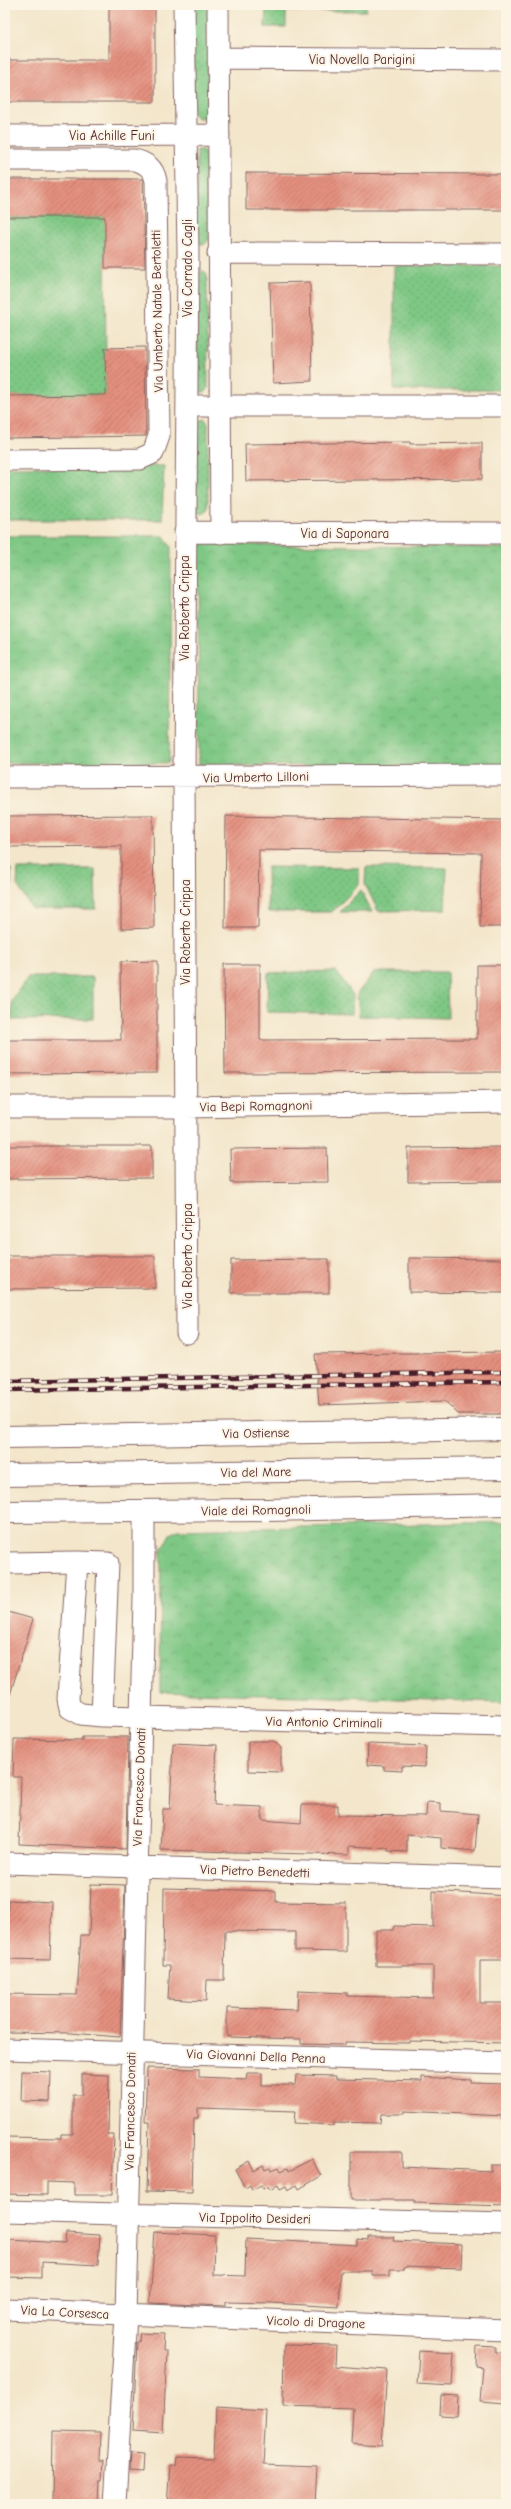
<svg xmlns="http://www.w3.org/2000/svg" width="511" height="2509" font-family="'Comic Neue',sans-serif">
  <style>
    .grass { fill: url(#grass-dots); stroke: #647358 }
    .park { fill: url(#park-crowns); stroke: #647358 }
    .building { fill: url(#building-hatch) }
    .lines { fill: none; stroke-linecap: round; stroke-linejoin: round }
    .minor-casing { stroke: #856563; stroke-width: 23 }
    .major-casing { stroke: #856563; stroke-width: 24 }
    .minor { stroke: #fff; stroke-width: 21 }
    .major { stroke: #fff; stroke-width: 22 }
    .rail-casing { stroke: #4a1f2b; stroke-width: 4.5 }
    .rail { stroke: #fcf5e5; stroke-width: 3; stroke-dasharray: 9; stroke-linecap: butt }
    .labels { text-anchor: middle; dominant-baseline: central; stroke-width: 4; stroke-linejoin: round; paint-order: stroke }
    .street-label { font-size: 13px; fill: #4a1f2b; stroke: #fcf5e5 }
  </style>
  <defs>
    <pattern id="grass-dots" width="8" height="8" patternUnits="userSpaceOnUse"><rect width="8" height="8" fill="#7ec784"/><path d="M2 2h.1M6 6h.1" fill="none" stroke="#6eaa72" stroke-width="1.8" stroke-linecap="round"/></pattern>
    <pattern id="park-crowns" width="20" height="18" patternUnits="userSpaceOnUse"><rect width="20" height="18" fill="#7ec784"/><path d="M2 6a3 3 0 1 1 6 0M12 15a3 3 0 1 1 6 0" fill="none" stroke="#6eaa72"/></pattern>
    <pattern id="building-hatch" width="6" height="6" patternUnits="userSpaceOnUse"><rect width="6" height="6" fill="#e4907f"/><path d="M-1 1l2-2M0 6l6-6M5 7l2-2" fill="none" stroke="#bb7568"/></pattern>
  </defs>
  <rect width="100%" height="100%" fill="#fcf5e5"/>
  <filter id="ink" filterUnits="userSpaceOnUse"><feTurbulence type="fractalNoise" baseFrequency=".025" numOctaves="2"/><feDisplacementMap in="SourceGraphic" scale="8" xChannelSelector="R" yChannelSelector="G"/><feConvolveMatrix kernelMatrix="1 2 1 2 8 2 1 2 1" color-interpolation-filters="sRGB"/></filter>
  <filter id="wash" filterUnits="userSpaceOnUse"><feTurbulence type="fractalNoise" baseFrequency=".012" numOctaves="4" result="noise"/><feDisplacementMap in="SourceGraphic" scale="16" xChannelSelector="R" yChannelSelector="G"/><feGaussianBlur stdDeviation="0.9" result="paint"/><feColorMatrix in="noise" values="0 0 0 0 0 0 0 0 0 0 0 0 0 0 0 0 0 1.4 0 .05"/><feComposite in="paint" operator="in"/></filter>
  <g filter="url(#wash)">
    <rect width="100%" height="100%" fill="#f3e6cb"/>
    <path class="grass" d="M 193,5 L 208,5 L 208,112 L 205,118 L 197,118 L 192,111 Z
      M 266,5 L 366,5 L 366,11 L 286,11 L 286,27 L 265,27 Z
      M 197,150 L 202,150 L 207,154 L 209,240 L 205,244 L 200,244 L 195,241 Z
      M 5,217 L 105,217 L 106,395 L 5,396 Z
      M 394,266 L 506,266 L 506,390 L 394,390 Z
      M 204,271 L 207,275 L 208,388 L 206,392 L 200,392 L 197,390 L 198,272 Z
      M 205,419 L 208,423 L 208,509 L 205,513 L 200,514 L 196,511 L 194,426 L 198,421 Z
      M 164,466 L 162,520 L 5,520 L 5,467 Z
      M 267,867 L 359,868 L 359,885 L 332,912 L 268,912 Z
      M 366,867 L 447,868 L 445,910 L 378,911 L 365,884 Z
      M 5,869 L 11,869 L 11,886 L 5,896 Z
      M 18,869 L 95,869 L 96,909 L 32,909 L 17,885 Z
      M 361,890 L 372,912 L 340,912 Z
      M 336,971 L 353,995 L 352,1014 L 267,1012 L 268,973 Z
      M 374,972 L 447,972 L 448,1018 L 359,1016 L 357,994 Z
      M 28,977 L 93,977 L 93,1019 L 12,1020 L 12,1001 Z"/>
    <path class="park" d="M 5,536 L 164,536 L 171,547 L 169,763 L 5,763 Z
      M 198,544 L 506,548 L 506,767 L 199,765 Z
      M 506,1522 L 506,1702 L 160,1692 L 161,1551 L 170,1534 L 178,1530 Z"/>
    <g id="blocks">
      <path class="building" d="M 109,5 L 155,5 L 155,102 L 5,102 L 5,60 L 109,60 Z
        M 246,173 L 506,174 L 506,210 L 246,210 Z
        M 5,179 L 143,179 L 145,268 L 105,268 L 105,217 L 5,217 Z
        M 310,282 L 312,381 L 273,383 L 270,283 Z
        M 145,347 L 146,436 L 5,438 L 5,396 L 106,395 L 105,348 Z
        M 410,442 L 410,444 L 482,443 L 482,479 L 246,481 L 245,444 Z
        M 153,815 L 154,928 L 121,929 L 121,846 L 5,847 L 5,816 Z
        M 226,816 L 506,820 L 506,927 L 480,927 L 481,853 L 259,850 L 258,928 L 225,928 Z
        M 157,961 L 157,1073 L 5,1074 L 5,1040 L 121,1040 L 120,962 Z
        M 224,964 L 260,964 L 260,1040 L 477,1039 L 477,965 L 506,965 L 506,1072 L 225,1073 Z
        M 5,1146 L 152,1146 L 152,1178 L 5,1179 Z
        M 506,1147 L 506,1181 L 408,1182 L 408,1148 Z
        M 327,1148 L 328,1182 L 231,1183 L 230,1149 Z
        M 5,1256 L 155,1256 L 155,1288 L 5,1289 Z
        M 409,1258 L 506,1259 L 506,1293 L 409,1292 Z
        M 329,1259 L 329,1293 L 231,1293 L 231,1260 Z
        M 506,1352 L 506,1414 L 458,1414 L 445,1401 L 319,1405 L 315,1354 Z
        M 8,1612 L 33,1619 L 9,1698 L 5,1697 L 5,1621 Z
        M 82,1737 L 128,1737 L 126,1849 L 19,1844 L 21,1777 L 13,1777 L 14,1739 L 82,1740 Z
        M 248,1741 L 274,1741 L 281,1748 L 281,1772 L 248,1771 Z
        M 173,1743 L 217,1745 L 214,1805 L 262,1807 L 262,1820 L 301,1823 L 302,1805 L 338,1805 L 338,1815 L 426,1816 L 427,1802 L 441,1803 L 441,1811 L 478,1814 L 475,1851 L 441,1848 L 441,1838 L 407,1835 L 407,1852 L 388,1851 L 388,1848 L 349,1846 L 349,1855 L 161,1850 L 163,1809 L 170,1809 Z
        M 368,1744 L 426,1746 L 425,1767 L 402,1766 L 402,1771 L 384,1770 L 384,1766 L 367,1765 Z
        M 91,1884 L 125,1885 L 120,2037 L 71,2033 L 5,2032 L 5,1994 L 77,1995 L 81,1935 L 89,1935 Z
        M 164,1888 L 276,1891 L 276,1902 L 346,1903 L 346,1952 L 295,1951 L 295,1932 L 225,1931 L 224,1980 L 207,1980 L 206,2001 L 168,1999 L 170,1965 L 163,1965 Z
        M 433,1891 L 506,1896 L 506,1960 L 480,1960 L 480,2003 L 506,2003 L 506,2043 L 409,2041 L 409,2043 L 345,2042 L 345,2045 L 301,2044 L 301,2039 L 227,2037 L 227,2008 L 297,2010 L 298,1991 L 347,1993 L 347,1996 L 433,1998 L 433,1966 L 376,1966 L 376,1930 L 393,1930 L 394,1926 L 433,1927 Z
        M 8,1900 L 52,1902 L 50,1960 L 6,1959 Z
        M 147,2068 L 199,2069 L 199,2077 L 246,2079 L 247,2073 L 262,2073 L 262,2085 L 295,2085 L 296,2075 L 336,2076 L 336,2079 L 422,2081 L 422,2077 L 471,2080 L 471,2083 L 506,2084 L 506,2112 L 504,2116 L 404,2111 L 404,2114 L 381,2114 L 380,2123 L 334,2122 L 334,2125 L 294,2123 L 295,2111 L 198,2108 L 198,2118 L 194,2118 L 192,2192 L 147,2191 L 149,2122 L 145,2122 Z
        M 22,2071 L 51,2072 L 50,2102 L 21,2101 Z
        M 82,2074 L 109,2075 L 108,2135 L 114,2135 L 112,2195 L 74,2195 L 74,2183 L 47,2182 L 47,2195 L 5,2194 L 5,2137 L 61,2138 L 61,2134 L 73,2134 L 73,2095 L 82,2095 Z
        M 351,2152 L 402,2152 L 402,2167 L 491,2171 L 491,2165 L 506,2165 L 506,2206 L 415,2203 L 415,2200 L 351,2200 Z
        M 312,2159 L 321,2176 L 299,2189 L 297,2185 L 288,2190 L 286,2186 L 280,2189 L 278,2185 L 270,2190 L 268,2186 L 263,2189 L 261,2185 L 252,2190 L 250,2185 L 245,2188 L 235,2169 L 249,2161 L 254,2170 L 263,2165 L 265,2169 L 270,2167 L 272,2170 L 279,2167 L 281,2171 L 288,2168 L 289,2171 Z
        M 155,2232 L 215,2235 L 214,2275 L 245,2276 L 246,2239 L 357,2245 L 357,2239 L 368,2240 L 368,2237 L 394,2237 L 393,2241 L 462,2244 L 461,2268 L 405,2266 L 404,2269 L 390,2269 L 390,2276 L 373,2276 L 373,2271 L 341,2271 L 339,2307 L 271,2303 L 225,2302 L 225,2306 L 150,2303 Z
        M 66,2233 L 100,2235 L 98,2265 L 42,2262 L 42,2278 L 8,2277 L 9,2240 L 65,2243 Z
        M 140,2333 L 164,2334 L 163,2351 L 167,2351 L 163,2433 L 133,2431 L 137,2342 L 139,2342 Z
        M 284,2345 L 336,2346 L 335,2366 L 387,2370 L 382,2446 L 351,2444 L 353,2408 L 283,2406 Z
        M 477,2346 L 496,2347 L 496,2352 L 506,2353 L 506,2403 L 480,2401 L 483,2367 L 476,2366 Z
        M 419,2351 L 454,2353 L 452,2386 L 417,2384 Z
        M 441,2395 L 458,2396 L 457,2416 L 440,2415 Z
        M 216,2408 L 266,2411 L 263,2464 L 317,2466 L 315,2504 L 167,2504 L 170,2466 L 176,2466 L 177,2457 L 214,2458 Z
        M 53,2431 L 100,2432 L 99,2461 L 103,2461 L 102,2480 L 99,2480 L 98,2504 L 52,2504 Z
        M 130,2453 L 143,2454 L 142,2472 L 129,2471 Z"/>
    </g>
  </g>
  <g filter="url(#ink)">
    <use href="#blocks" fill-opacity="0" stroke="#856563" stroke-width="1"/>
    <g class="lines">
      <g class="minor-casing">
        <path id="minor" d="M 184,5 L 188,253 L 184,777 L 187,1333
          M 218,5 L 221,533
          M 219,58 L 506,60
          M 5,136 L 219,135
          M 5,160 L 134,160 C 146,162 154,169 156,181 L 159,436 L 153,453 L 140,459 L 5,460
          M 218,253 L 506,254
          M 187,406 L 506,406
          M 185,532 L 506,533
          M 5,777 L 506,775
          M 5,1107 L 186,1107 L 506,1102
          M 5,1563 L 77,1562
          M 102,1716 L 108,1563 L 77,1562 L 68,1699 L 70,1708 L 81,1714 L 102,1716 L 506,1726
          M 5,1863 L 506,1878
          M 5,2049 L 506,2063
          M 5,2211 L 506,2224
          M 5,2309 L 506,2330
          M 115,2504 L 126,2315 L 144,1598 L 144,1511"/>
      </g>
      <g class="major-casing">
        <path id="major" d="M 5,1437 L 506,1429
          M 5,1475 L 506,1468
          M 5,1512 L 267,1510 L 506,1505"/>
      </g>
      <use href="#minor" class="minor"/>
      <use href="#major" class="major"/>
      <g class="rail-casing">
        <path id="rail" d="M 5,1381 L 506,1372
          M 5,1390 L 506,1382"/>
      </g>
      <use href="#rail" class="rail"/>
    </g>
  </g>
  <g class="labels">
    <g class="street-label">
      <text x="362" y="59">Via Novella Parigini</text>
      <text x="112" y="135">Via Achille Funi</text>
      <text transform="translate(187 268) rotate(-90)">Via Corrado Cagli</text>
      <text transform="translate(157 311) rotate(-91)">Via Umberto Natale Bertoletti</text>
      <text x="345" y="533">Via di Saponara</text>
      <text transform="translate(184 608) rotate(-90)">Via Roberto Crippa</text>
      <text transform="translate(256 777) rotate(-1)">Via Umberto Lilloni</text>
      <text transform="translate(185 932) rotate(-90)">Via Roberto Crippa</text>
      <text transform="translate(256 1106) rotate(-1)">Via Bepi Romagnoni</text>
      <text transform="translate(187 1256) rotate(-90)">Via Roberto Crippa</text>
      <text transform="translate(256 1433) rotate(-1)">Via Ostiense</text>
      <text transform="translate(256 1472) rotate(-1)">Via del Mare</text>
      <text transform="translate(256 1510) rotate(-1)">Viale dei Romagnoli</text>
      <text transform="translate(324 1722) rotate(1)">Via Antonio Criminali</text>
      <text transform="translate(139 1787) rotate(-88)">Via Francesco Donati</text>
      <text transform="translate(255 1871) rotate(2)">Via Pietro Benedetti</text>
      <text transform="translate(256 2056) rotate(2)">Via Giovanni Della Penna</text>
      <text transform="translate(130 2111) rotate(-89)">Via Francesco Donati</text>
      <text transform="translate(255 2218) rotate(1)">Via Ippolito Desideri</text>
      <text transform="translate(65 2312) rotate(3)">Via La Corsesca</text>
      <text transform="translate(316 2322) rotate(2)">Vicolo di Dragone</text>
    </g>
  </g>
  <rect width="511" height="2509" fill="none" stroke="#fcf5e5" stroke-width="20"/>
</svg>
